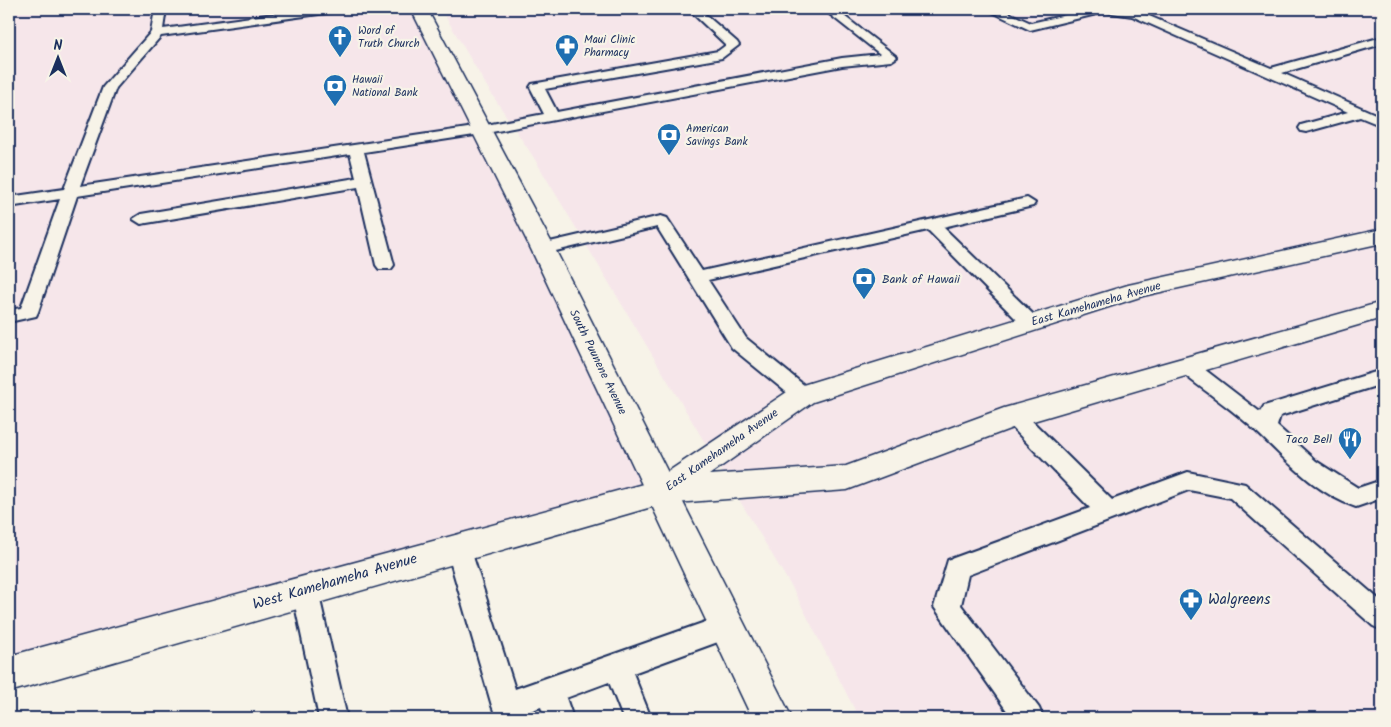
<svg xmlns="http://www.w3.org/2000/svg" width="1391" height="727" font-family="Kalam,sans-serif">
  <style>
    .built { fill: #f6e6ea }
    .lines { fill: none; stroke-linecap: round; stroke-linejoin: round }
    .service-casing { stroke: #1b2f5e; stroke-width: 4 }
    .tertiary-casing { stroke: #1b2f5e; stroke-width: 3 }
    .secondary-casing { stroke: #1b2f5e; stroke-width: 3 }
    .service { fill: #f7f3e8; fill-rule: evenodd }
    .tertiary { fill: #f7f3e8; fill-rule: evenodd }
    .secondary { fill: #f7f3e8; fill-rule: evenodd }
    .labels { text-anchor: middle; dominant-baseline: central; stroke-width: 4.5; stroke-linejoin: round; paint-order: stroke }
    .far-poi-label { font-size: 11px; fill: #1b2f5e; stroke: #f7f3e8; text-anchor: start }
    .poi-label { font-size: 12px; fill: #1b2f5e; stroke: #f7f3e8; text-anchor: start }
    .street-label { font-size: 12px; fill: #1b2f5e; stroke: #f7f3e8 }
    .near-street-label { font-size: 15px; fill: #1b2f5e; stroke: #f7f3e8 }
    .near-poi-label { font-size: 15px; fill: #1b2f5e; stroke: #f7f3e8; text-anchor: start }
  </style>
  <rect width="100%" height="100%" fill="#f7f3e8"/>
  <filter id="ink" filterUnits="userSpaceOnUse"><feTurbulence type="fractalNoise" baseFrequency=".02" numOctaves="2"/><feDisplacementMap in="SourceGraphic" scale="10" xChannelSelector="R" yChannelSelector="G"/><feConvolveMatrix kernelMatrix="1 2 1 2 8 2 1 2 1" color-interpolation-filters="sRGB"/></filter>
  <g filter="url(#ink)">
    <path class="built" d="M 9,9 L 419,9 L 662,491 L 512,532 L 9,660 Z
      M 441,9 L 1382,9 L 1382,718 L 859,718 L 794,591 L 534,158 L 489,90 Z"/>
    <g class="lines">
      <g class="service-casing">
        <path id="service" d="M 155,9 L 166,9 L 163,29 L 310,9 L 339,9 L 333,12 L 161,36 L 116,88 L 80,186 L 481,126 L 544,114 L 530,87 L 532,84 L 718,51 L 726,45 L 688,9 L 699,9 L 737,42 L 739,45 L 722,58 L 545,89 L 557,112 L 842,58 L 880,54 L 823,9 L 835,9 L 897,57 L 891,61 L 842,66 L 481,134 L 364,152 L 394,265 L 391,269 L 379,269 L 376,265 L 358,187 L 141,224 L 133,219 L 141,214 L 356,178 L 350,154 L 77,196 L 38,312 L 36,316 L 9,322 L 9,310 L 21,308 L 60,199 L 9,207 L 9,197 L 64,189 L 103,87 L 151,32 Z
          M 986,9 L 1000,9 L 1031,23 L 1092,9 L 1135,10 L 1271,68 L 1382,37 L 1382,44 L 1282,73 L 1382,117 L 1382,126 L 1360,117 L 1306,132 L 1301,131 L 1299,128 L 1301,125 L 1348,112 L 1132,16 L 1105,12 L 1030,30 Z
          M 1027,198 L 1035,203 L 1033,206 L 943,227 L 1038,319 L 1040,323 L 1038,327 L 1031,329 L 1024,327 L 928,230 L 708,280 L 746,338 L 810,390 L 813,395 L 810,400 L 803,402 L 796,400 L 732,348 L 657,227 L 543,254 L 537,253 L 534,249 L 537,245 L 661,216 L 667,218 L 702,271 Z
          M 1188,360 L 1195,362 L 1260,412 L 1264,406 L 1382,370 L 1382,384 L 1280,416 L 1277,426 L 1316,461 L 1358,488 L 1382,480 L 1382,498 L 1356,507 C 1317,494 1288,462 1259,434 C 1235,411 1206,392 1181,372 L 1178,367 L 1181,362 Z
          M 1014,408 L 1022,411 L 1112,500 L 1188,472 L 1245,484 L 1382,602 L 1382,630 L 1373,626 L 1230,498 L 1189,490 L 968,575 L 961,605 L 1039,708 L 1043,718 L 1012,718 L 934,607 L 948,560 L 1090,508 L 1006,421 L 1003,416 L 1006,411 Z
          M 458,537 L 467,540 L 470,547 L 515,689 L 728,614 L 737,617 L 741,626 L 737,635 L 633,673 L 651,718 L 623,718 L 609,682 L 566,698 L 573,718 L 545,718 L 541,707 C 526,712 511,722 496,716 L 492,706 L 446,547 L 449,540 Z
          M 305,580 L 314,583 L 318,591 L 347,718 L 319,718 L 292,591 L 296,583 Z"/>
      </g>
      <g class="tertiary-casing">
        <path id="tertiary" d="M 1382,229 L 1382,243 L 1143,296 L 813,402 L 709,475 L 846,466 L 1004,408 L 1382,302 L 1382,318 L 1023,424 L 847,490 L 662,504 L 9,692 L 9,656 L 654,481 L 793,388 L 1128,285 Z"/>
      </g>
      <g class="secondary-casing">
        <path id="secondary" d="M 411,9 L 427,9 L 555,249 L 792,718 L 752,718 L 531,249 Z"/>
      </g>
      <use href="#service" class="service"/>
      <use href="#tertiary" class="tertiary"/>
      <use href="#secondary" class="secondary"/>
    </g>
  </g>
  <defs>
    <g id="church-pin" transform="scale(1.25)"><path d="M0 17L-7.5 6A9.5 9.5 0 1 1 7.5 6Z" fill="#1f6fb2" stroke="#f7f3e8"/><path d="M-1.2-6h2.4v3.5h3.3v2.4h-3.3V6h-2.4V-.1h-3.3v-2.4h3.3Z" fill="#fff"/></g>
    <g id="pharmacy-pin" transform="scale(1.25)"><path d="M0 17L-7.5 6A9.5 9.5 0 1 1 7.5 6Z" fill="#1f6fb2" stroke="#f7f3e8"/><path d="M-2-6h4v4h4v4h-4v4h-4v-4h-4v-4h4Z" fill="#fff"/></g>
    <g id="bank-pin" transform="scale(1.25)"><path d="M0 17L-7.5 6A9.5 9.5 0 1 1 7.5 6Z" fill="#1f6fb2" stroke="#f7f3e8"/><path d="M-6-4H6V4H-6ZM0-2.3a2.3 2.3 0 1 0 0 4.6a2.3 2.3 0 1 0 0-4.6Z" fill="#fff"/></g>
    <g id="restaurant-pin" transform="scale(1.25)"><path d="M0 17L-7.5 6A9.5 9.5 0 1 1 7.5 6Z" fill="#1f6fb2" stroke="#f7f3e8"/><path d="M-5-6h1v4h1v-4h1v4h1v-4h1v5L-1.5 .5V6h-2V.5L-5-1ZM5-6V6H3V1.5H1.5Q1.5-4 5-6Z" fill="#fff"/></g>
  </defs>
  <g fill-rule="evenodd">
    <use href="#church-pin" x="340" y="37"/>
    <use href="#pharmacy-pin" x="567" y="46"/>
    <use href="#bank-pin" x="335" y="86"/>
    <use href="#bank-pin" x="669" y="135"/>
    <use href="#bank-pin" x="864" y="279"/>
    <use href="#restaurant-pin" x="1350" y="439"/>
    <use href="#pharmacy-pin" x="1191" y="600"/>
  </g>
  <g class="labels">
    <g class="far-poi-label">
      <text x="358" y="31">Word of<tspan x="358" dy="13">Truth Church</tspan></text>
      <text x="584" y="40">Maui Clinic<tspan x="584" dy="13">Pharmacy</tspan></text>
      <text x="352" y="80">Hawaii<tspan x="352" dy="13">National Bank</tspan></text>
      <text x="686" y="129">American<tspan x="686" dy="13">Savings Bank</tspan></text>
    </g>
    <g class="poi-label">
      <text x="882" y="279">Bank of Hawaii</text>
      <text x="1332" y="439" text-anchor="end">Taco Bell</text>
    </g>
    <g class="street-label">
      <text transform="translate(1096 304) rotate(-16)">East Kamehameha Avenue</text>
      <text transform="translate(598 362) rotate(64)">South Puunene Avenue</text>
      <text transform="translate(722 450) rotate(-35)">East Kamehameha Avenue</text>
    </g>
    <g class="near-street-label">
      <text transform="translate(335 582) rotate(-16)">West Kamehameha Avenue</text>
    </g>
    <g class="near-poi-label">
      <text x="1208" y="600">Walgreens</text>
    </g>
  </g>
  <rect width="1391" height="727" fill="none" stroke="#f7f3e8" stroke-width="30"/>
  <rect x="15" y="15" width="1361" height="697" fill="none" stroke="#1b2f5e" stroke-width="2" filter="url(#ink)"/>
  <g transform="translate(58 58)" stroke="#f7f3e8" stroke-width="4" paint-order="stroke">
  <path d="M0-4L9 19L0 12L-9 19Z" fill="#1b2f5e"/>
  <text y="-8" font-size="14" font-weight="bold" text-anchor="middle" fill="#1b2f5e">N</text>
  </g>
</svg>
